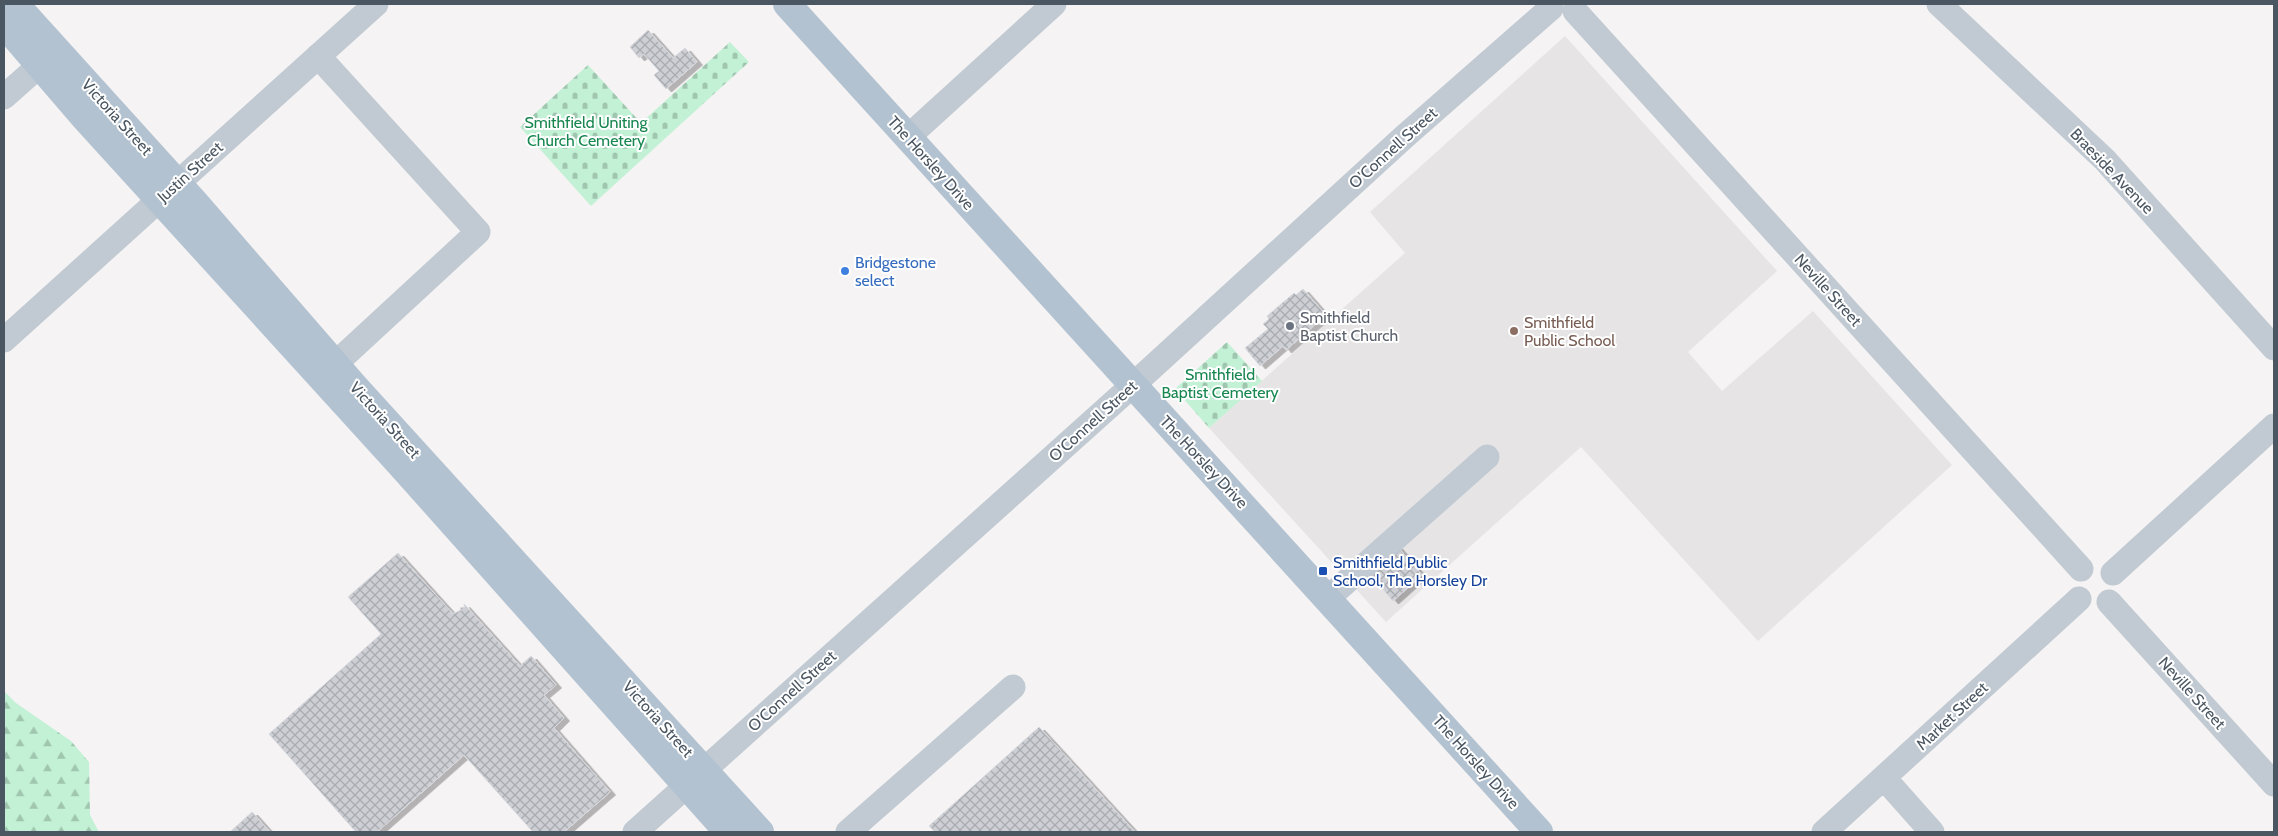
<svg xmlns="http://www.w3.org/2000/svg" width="2278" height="836" font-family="Cabin,sans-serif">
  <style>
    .education { fill: #e6e4e5 }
    .forest { fill: url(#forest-firs) }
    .cemetery { fill: url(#cemetery-stones) }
    .building { fill: url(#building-cross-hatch); stroke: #d7d9de; filter: url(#shadow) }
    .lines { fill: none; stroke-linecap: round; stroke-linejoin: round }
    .minor { stroke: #c1cad2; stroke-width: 25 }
    .major { stroke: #b3c2d1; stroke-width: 28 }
    .shop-dot { fill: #3f7fe0; stroke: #fff; stroke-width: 2 }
    .worship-dot { fill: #6b7280; stroke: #fff; stroke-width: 2 }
    .education-dot { fill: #8d6e63; stroke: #fff; stroke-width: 2 }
    .transit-dot { fill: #1a4fb4; stroke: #fff; stroke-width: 2 }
    .labels { text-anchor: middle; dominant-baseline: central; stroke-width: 4; stroke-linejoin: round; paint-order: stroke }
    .street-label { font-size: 16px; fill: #4a5661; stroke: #fff }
    .park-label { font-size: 16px; fill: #17864f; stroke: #fff }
    .shop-label { font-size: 16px; fill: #366cbe; stroke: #fff; text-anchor: start }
    .worship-label { font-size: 16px; fill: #5b616d; stroke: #fff; text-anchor: start }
    .education-label { font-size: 16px; fill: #785e54; stroke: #fff; text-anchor: start }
    .transit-label { font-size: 16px; fill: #164399; stroke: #fff; text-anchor: start }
  </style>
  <defs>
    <pattern id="forest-firs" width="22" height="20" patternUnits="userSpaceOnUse" patternTransform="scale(1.25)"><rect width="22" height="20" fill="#c3f1d5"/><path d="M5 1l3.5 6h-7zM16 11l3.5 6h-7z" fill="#a0c6b0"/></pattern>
    <pattern id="cemetery-stones" width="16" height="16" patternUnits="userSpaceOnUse" patternTransform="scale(1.25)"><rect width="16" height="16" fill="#c3f1d5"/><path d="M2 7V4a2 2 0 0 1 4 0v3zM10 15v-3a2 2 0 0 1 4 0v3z" fill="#a0c6b0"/></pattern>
    <pattern id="building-cross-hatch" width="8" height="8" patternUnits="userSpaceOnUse" patternTransform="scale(1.25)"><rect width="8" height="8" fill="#cdcfd5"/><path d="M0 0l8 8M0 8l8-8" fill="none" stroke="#a8abb0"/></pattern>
    <filter id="shadow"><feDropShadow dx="5.5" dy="3" stdDeviation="0" flood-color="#0004"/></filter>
  </defs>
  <rect width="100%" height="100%" fill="#f5f3f3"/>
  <path class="education" d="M 1565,36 L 1777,271 L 1688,352 L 1722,391 L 1813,311 L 1952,465 L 1758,641 L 1581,447 L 1386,622 L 1209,428 L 1405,253 L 1370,212 Z"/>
  <path class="forest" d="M 4,691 L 16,703 L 71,741 L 89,762 L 90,815 L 99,832 L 4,832 Z"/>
  <path class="cemetery" d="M 730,42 L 749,62 L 591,206 L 520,127 L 588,65 L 641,123 Z
    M 1227,342 L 1262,381 L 1209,428 L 1175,389 Z"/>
  <path class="building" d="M 648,30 L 673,58 L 685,48 L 697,62 L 666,89 L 654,75 L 659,71 L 644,54 L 639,58 L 630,47 Z
    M 1303,289 L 1326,315 L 1286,350 L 1283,346 L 1260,366 L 1245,348 L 1268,329 L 1263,324 L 1269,319 L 1267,316 L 1294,293 L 1296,295 Z
    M 1397,546 L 1422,575 L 1393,601 L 1368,572 Z
    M 398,553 L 453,614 L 461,610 L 460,608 L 465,607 L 464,604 L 520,666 L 531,656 L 556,685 L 544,695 L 564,718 L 554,728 L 610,792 L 564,832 L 533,832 L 464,755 L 377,832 L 356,832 L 269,734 L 381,634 L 348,597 Z
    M 1039,727 L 1135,832 L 935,832 L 929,826 Z
    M 252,812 L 270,832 L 230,832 Z"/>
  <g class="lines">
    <path class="minor" d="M 1939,4 L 2105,160 L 2274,348
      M 1575,11 L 2081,569
      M 318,56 L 478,232 L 335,364
      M 4,97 L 40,65
      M 908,137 L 1054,4
      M 4,340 L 376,4
      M 2113,573 L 2274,426
      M 1328,598 L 1487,457
      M 2109,602 L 2274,784
      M 1884,778 L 1932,832
      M 635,832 L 1133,385 L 1404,137 L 1551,8
      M 848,832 L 1013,687
      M 1824,832 L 2079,599"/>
    <path class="major" d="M 15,4 L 196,204 L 354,386 L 760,832
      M 787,4 L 1539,832
      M 4,24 L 85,118 L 400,464 L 728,832"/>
  </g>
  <circle class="shop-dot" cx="845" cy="271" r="5"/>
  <circle class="worship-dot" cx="1290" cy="326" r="5"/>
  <circle class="education-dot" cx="1514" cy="331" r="5"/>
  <rect class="transit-dot" x="1318" y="566" width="10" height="10" rx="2.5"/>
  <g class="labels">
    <g class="street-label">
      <text transform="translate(117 117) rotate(48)">Victoria Street</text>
      <text transform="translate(1393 148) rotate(-42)">O'Connell Street</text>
      <text transform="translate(931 163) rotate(48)">The Horsley Drive</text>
      <text transform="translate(2112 171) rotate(46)">Braeside Avenue</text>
      <text transform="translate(190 172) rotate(-42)">Justin Street</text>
      <text transform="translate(1828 290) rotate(48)">Neville Street</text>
      <text transform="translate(385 420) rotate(48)">Victoria Street</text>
      <text transform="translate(1093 421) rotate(-42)">O'Connell Street</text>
      <text transform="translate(1204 462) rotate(47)">The Horsley Drive</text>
      <text transform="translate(792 691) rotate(-42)">O'Connell Street</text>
      <text transform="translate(2192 693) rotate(48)">Neville Street</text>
      <text transform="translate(1952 716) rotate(-43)">Market Street</text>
      <text transform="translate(658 719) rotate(48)">Victoria Street</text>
      <text transform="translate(1476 762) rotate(48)">The Horsley Drive</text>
    </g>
    <g class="park-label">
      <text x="586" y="122">Smithfield Uniting<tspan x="586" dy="18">Church Cemetery</tspan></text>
      <text x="1220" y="374">Smithfield<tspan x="1220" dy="18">Baptist Cemetery</tspan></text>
    </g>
    <g class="shop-label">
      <text x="855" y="262">Bridgestone<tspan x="855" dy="18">select</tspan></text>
    </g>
    <g class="worship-label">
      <text x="1300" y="317">Smithfield<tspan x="1300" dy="18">Baptist Church</tspan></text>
    </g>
    <g class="education-label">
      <text x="1524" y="322">Smithfield<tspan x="1524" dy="18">Public School</tspan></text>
    </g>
    <g class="transit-label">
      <text x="1333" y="562">Smithfield Public<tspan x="1333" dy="18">School, The Horsley Dr</tspan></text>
    </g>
  </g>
  <rect width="2278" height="836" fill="none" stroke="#4a5661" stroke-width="10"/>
</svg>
